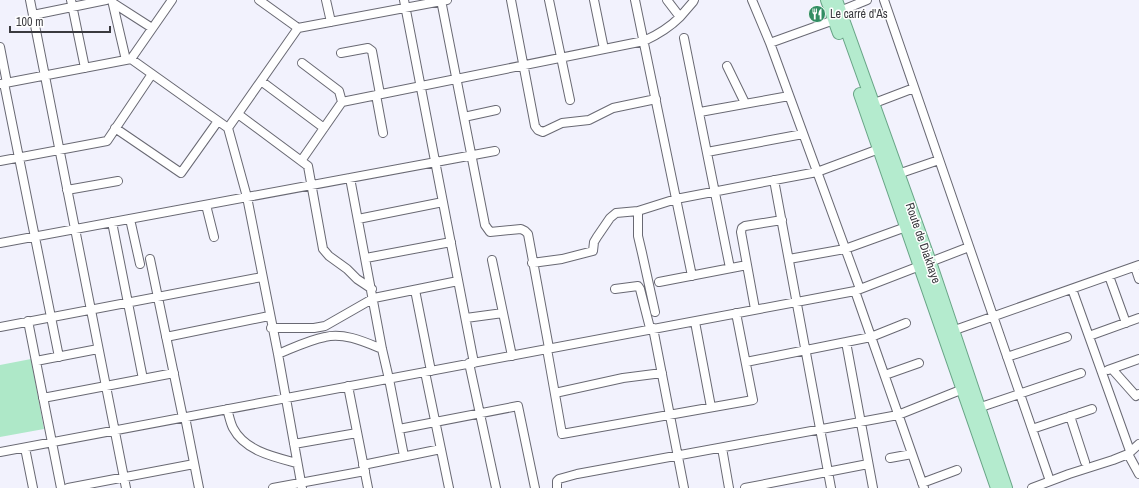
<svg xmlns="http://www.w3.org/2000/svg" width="1139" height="488" font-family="'Archivo Narrow',sans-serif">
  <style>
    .green { fill: #aee8c8 }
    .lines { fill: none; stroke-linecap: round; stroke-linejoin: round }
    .minor-casing { stroke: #696973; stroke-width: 10 }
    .primary-casing { stroke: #69a587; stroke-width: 14 }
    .minor { stroke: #fff; stroke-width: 8 }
    .primary { stroke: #b4ebce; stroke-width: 12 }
    .labels { text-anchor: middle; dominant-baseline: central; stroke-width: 3; stroke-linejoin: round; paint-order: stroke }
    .poi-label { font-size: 12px; fill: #3a3a3f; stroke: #fff; text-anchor: start }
    .street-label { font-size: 12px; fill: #3a3a3f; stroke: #fff }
  </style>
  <rect width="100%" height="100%" fill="#f2f2fd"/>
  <path class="green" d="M 31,359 L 44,429 L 0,437 L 0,365 Z"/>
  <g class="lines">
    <g class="minor-casing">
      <path id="minor" d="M 30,0 L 126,488
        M 71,0 L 85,68
        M 112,0 L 126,60
        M 259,0 L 298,28
        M 326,0 L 331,22
        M 404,0 L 474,363
        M 441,0 L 485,225 L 490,232 L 521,229 L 525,231 L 528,234 L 549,348
        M 511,0 L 535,126 L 538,130 L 543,132 L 562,123 L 589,120 L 613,108 L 656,99
        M 549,0 L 570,100
        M 594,0 L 604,49
        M 635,0 L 692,276
        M 752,0 L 770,43 L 860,289
        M 884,0 L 1050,481
        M 113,3 L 152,28
        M 840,11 L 867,0
        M 33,15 L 106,0
        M 680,17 L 693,2 L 694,0
        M 684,38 L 730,268
        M 770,43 L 834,20
        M 0,47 L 7,83
        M 341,53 L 368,48 L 372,51 L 380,94
        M 131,59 L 228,128 L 247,197 L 278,354 L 302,488
        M 302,63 L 339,91 L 342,102
        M 727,66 L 745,103
        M 261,81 L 324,128
        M 4,83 L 59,357
        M 0,84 L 131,59 L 172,0
        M 376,95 L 383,133
        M 872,104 L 914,88
        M 700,112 L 789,96
        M 238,114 L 308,166 L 323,249 L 329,256 L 347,269 L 357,279 L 372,289
        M 464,117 L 496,110
        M 115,128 L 181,173 L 218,121
        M 228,128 L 298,28 L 447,0
        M 707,152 L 803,134
        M 0,161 L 107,141 L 152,74
        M 301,161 L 342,102 L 644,41 C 657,35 669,28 680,17 L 667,0
        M 898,174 L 939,160
        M 350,178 L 382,349 L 389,379 L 404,456
        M 774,180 L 831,488
        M 67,190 L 118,181
        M 206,205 L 214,237
        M 638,211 L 638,236 L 642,253 L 655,312
        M 130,219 L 140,264
        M 358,219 L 443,202
        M 112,222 L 143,379
        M 0,243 L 495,151
        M 366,258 L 451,242
        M 150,259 L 183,418
        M 789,259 L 845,249 L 906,227
        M 492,260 L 512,356
        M 532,263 L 562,259 L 593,251 L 594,242 L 597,237 L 610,218 L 616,213 L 638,211 L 676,199 L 817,172 L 879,149
        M 1135,267 L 1139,279
        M 1109,276 L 1126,323
        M 659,282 L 747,265
        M 615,289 L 638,286 L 640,289 L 650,328
        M 1072,289 L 1130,451
        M 415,290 L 431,371
        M 855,291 L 924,488
        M 755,309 L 741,232 L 742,228 L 745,226 L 782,220
        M 466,318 L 503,313
        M 28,321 L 61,488
        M 695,322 L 711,407
        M 0,327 L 262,277
        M 271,328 L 314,328 L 325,326 L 374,298 L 458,281
        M 653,328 L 684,488
        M 952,331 L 1139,265
        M 1089,336 L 1139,318
        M 166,337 L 269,316
        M 846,342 L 873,488
        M 547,349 L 562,434 L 753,400 L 736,313
        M 278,354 C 293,348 309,340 325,337 C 343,332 365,342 382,349
        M 1007,357 L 1067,337
        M 36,361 L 98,349
        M 746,362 L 871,337 L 906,323
        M 469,363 L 496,488
        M 1112,369 L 1136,396 L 1139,394
        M 1108,370 L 1139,359
        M 425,372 L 449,488
        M 885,375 L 919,363
        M 348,386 L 368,488
        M 555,393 L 623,378 L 662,373
        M 43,398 L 174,373
        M 978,408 L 1081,373
        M 227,409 C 229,415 230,422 233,428 C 245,451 274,457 297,463
        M 1070,416 L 1085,462
        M 185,417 L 199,488
        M 399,429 L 518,406 L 535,488
        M 1032,429 L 1092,409
        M 294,444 L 357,433
        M 25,448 L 33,488
        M 722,448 L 729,488
        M 0,452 L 855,291 L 969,247
        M 1128,454 L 1139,474
        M 890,458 L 912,454
        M 363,465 L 441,449
        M 922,483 L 957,470
        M 68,488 L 194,464
        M 273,488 L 365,471
        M 557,488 L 557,481 L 559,479 L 577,474 L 898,415 L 963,389
        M 745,488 L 868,464
        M 1032,488 L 1069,474 L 1113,460 L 1128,454 L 1139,444"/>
    </g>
    <g class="primary-casing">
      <path id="primary" d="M 827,0 L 839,33
        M 836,0 L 930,262 L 1006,488
        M 860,94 L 997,488"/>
    </g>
    <use href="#minor" class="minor"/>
    <use href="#primary" class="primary"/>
  </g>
  <defs>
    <g id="restaurant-disc" transform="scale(0.9)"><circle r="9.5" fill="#328d63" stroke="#fff"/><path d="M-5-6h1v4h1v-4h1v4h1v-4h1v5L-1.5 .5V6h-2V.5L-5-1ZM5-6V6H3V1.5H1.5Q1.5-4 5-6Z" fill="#fff"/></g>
  </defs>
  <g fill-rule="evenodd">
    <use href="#restaurant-disc" x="817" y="14"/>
  </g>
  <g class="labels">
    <g class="poi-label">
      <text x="830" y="14">Le carré d'As</text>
    </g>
    <g class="street-label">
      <text transform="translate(923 243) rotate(71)">Route de Diakhaye</text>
    </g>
  </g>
  <path d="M10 26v6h100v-6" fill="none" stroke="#3a3a3f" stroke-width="2"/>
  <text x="16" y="26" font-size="12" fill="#3a3a3f" stroke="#ffffff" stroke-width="3" paint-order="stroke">100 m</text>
</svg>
